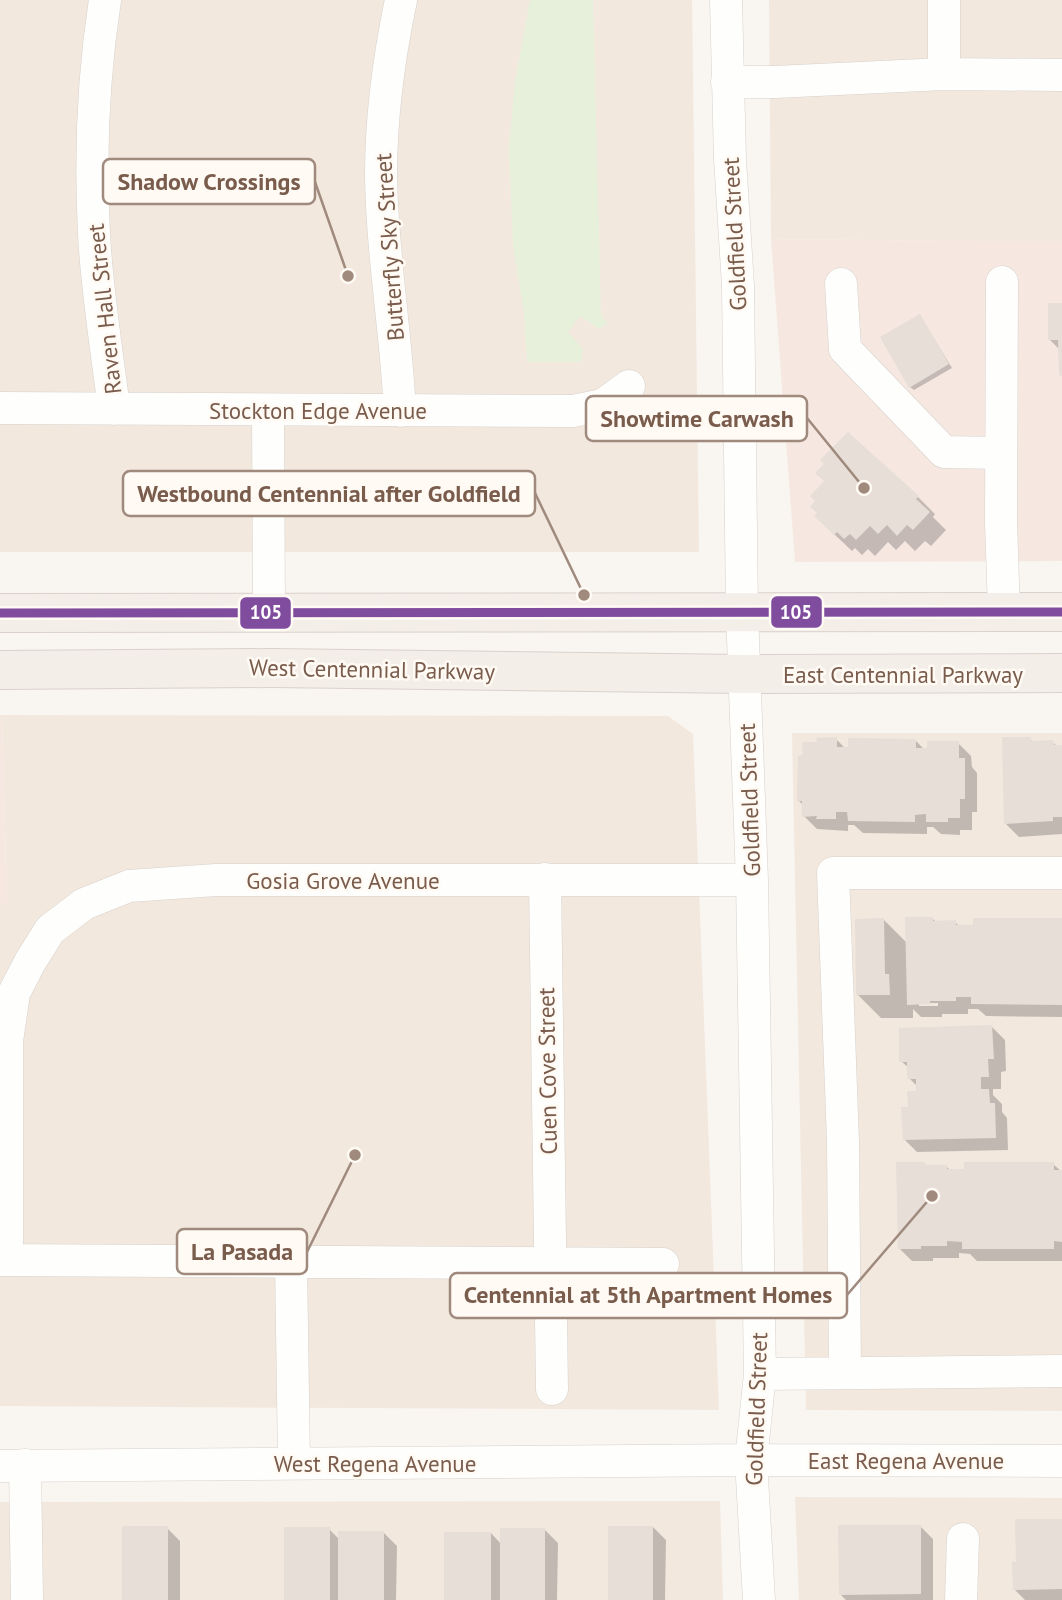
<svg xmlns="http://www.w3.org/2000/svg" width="1062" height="1600" font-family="'PT Sans',sans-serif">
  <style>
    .residential { fill: #f2e8de }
    .commercial { fill: #f6e8e1 }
    .green { fill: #e7f0db }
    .shadow { fill: #0003; fill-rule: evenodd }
    .building { fill: #e6ded7 }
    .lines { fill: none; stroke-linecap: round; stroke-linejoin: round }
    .minor-casing { stroke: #d7d1cb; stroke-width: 33 }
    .major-casing { stroke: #dad1cc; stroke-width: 40 }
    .minor { stroke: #fefefd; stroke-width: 32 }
    .major { stroke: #f3eee8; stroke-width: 38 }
    .bus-1-casing { stroke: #fffaf3; stroke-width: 14 }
    .bus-1 { stroke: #804c9e; stroke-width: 9 }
    .labels { text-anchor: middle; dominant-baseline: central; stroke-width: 5; stroke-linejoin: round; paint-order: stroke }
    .street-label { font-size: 23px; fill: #7a5c4d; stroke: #fffaf3 }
    .leader { fill: none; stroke: #9f8a7d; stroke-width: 2.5 }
    .callout-dot { fill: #9f8a7d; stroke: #fffaf3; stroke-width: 2.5 }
    .callout { fill: #fffaf3; stroke: #9f8a7d; stroke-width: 2.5 }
    .callout-label { font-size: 24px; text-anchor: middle; font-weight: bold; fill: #7a5c4d }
    .line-badge { stroke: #fffaf3; stroke-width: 2.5 }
    .badge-label { font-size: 19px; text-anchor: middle; font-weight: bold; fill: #fff }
  </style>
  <rect width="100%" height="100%" fill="#f9f5f0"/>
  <path class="residential" d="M 0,0 L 692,0 L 699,552 L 0,552 Z
    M 769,0 L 1062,0 L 1062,242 L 771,239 Z
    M 2,715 L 668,716 L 693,734 L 719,1410 L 0,1406 L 0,903 L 7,903 Z
    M 792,733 L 1062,733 L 1062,1411 L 806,1410 Z
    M 795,1497 L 1062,1498 L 1062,1600 L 799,1600 Z
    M 720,1501 L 723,1600 L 0,1600 L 0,1502 Z"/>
  <path class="commercial" d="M 771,239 L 1062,242 L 1062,561 L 795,562 Z
    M 0,715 L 2,715 L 7,903 L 0,903 Z"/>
  <path class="green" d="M 530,0 L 593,0 L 601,316 L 608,323 L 599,329 L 580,316 L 568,332 L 583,349 L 581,362 L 527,362 L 524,312 L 513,245 L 509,147 L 515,82 Z"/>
  <path class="shadow" d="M 1062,305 L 1062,376 L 1060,350 L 1050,340 Z
    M 920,316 L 952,368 L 914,390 L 910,387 Z
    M 918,497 L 935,514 L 933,517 L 946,530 L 931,546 L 925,541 L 915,551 L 905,541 L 896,550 L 888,542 L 875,556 L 868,549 L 862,555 L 855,548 L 852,551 L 833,533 Z
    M 836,739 L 846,749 L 915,740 L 925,750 L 958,743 L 971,756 L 972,767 L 977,773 L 977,812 L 972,812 L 972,830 L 960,830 L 960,835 L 941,834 L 933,827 L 927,827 L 927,834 L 863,833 L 854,825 L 848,825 L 848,831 L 817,829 L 804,816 L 803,805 L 799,801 Z
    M 1030,739 L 1033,742 L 1052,742 L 1057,746 L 1062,746 L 1062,834 L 1019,837 L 1006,824 Z
    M 933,919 L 936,922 L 955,922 L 959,926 L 1062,920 L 1062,1017 L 986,1016 L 978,1009 L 968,1009 L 968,1014 L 942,1014 L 942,1017 L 921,1017 L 913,1009 L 913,1018 L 881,1018 L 857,994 L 884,920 L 907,943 ZM 919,1003 L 938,1003 L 938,1006 L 919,1006 Z
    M 992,1027 L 1005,1040 L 1006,1071 L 1001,1072 L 1001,1089 L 993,1089 L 993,1095 L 1002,1104 L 1002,1112 L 1007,1118 L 1008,1150 L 917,1152 L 904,1139 L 909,1109 L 918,1092 L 918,1087 L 909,1078 L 909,1068 L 901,1061 Z
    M 924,1163 L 927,1167 L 946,1166 L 951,1171 L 1053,1164 L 1062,1172 L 1062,1261 L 977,1261 L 970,1254 L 959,1253 L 959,1258 L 933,1258 L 933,1261 L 912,1261 L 900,1249 Z
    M 1062,1521 L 1062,1600 L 1025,1600 L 1014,1589 L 1017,1564 Z
    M 920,1526 L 933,1539 L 933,1600 L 846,1600 L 840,1594 Z
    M 653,1527 L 666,1540 L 665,1600 L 610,1600 Z
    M 167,1528 L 180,1541 L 180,1600 L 124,1600 Z
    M 329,1529 L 340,1540 L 384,1533 L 397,1546 L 396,1600 L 286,1600 Z
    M 545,1530 L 558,1543 L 557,1600 L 446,1600 L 491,1533 L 502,1545 Z"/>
  <path class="building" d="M 1048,303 L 1062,303 L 1062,376 L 1059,375 L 1058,340 L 1048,340 Z
    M 920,314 L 949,364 L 909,388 L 880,337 Z
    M 848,432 L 919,496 L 916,499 L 930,512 L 913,530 L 907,525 L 897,536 L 887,525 L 878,534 L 870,526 L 856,540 L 850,534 L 844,539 L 837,532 L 834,535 L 814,516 L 817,513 L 810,507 L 815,501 L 810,496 L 824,481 L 815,473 L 824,464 L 820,460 Z
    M 837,737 L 837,747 L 848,747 L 848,738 L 916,739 L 916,748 L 927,748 L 927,741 L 959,741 L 959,758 L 965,758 L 965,799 L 960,799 L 960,818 L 948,818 L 948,822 L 926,822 L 926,814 L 915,815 L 915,822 L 848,821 L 847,812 L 836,812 L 836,819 L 816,819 L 817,816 L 802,817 L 802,801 L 797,801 L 798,756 L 803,755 L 802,742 L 817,742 L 816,738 Z
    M 1002,737 L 1031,737 L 1031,741 L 1053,740 L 1054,745 L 1062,745 L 1062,817 L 1053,817 L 1053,821 L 1004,824 Z
    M 905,917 L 933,917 L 933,921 L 956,920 L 956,925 L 973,925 L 973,918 L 1062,918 L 1062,1005 L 971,1004 L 971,997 L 956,997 L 956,1001 L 930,1001 L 930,1004 L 907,1005 Z
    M 884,918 L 885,974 L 889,974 L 890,995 L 856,995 L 855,919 Z
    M 992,1025 L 994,1059 L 988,1059 L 989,1077 L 981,1077 L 981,1089 L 989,1089 L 990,1103 L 995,1103 L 996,1138 L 903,1140 L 901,1107 L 908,1107 L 907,1091 L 916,1091 L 916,1079 L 907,1079 L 907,1062 L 899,1062 L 899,1028 Z
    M 896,1162 L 925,1162 L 925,1165 L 947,1165 L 947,1169 L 964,1169 L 964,1162 L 1054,1162 L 1054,1170 L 1062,1170 L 1062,1242 L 1054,1241 L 1054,1249 L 962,1249 L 962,1242 L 947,1241 L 947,1246 L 921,1246 L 921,1249 L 898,1249 Z
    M 1015,1519 L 1062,1519 L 1062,1589 L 1013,1590 L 1012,1562 L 1016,1562 Z
    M 838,1525 L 921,1525 L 921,1594 L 839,1595 Z
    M 122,1526 L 168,1526 L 168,1600 L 122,1600 Z
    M 608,1526 L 653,1526 L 653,1600 L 608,1600 Z
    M 284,1527 L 330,1527 L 330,1600 L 284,1600 Z
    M 500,1528 L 545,1528 L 545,1600 L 500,1600 Z
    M 338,1531 L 384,1531 L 384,1600 L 338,1600 Z
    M 444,1532 L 491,1532 L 491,1600 L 444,1600 Z"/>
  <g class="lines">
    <g class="minor-casing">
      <path id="minor" d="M 105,0 C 93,77 90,156 94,234 C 97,293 107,351 114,409
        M 726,0 L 730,159 L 738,286 L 742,611 L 752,880 L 760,1374 L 751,1460 L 759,1600
        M 944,0 L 944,74 L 1062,75
        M 727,82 L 775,82 L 944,74
        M 1002,282 L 1001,522 L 1004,612
        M 841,284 L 845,349 L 944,452 L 1001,453
        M 0,408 L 573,411 L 603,405 L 629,386
        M 268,410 L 269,612
        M 400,411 C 396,332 382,254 381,175 C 381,117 389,57 401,0
        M 545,879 L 552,1389
        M 0,1260 L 663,1264
        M 7,1260 L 7,1041 L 14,993 L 30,962 L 50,930 L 84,904 L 129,886 L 216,880 L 752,880
        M 291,1262 L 294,1463
        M 845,1373 L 843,1142 L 833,873 L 1062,873
        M 760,1374 L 1062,1371
        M 25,1465 L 27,1600
        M 0,1466 L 751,1460 L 1062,1461
        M 961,1600 L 963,1539"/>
    </g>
    <g class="major-casing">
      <path id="major" d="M 0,613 L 1062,612
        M 0,670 L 272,668 L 745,674 L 1062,673"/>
    </g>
    <use href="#minor" class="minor"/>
    <use href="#major" class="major"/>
    <g class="bus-1-casing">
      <path id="bus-1" d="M 0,613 L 1062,612"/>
    </g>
    <use href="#bus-1" class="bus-1"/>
  </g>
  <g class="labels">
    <g class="street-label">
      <text transform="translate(734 234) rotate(-93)">Goldfield Street</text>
      <text transform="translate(389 247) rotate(-94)">Butterfly Sky Street</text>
      <text transform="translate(104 309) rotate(-96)">Raven Hall Street</text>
      <text x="318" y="410">Stockton Edge Avenue</text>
      <text transform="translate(372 669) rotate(1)">West Centennial Parkway</text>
      <text x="903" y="674">East Centennial Parkway</text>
      <text transform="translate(749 800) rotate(-92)">Goldfield Street</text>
      <text x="343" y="880">Gosia Grove Avenue</text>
      <text transform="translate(547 1071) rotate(-91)">Cuen Cove Street</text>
      <text transform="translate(756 1409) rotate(-88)">Goldfield Street</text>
      <text x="906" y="1460">East Regena Avenue</text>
      <text x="375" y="1463">West Regena Avenue</text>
    </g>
  </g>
  <path class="leader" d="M348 276L315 182M864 488L807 418M584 595L535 493M355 1155L307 1252M932 1196L847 1295"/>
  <g class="callout-dot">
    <circle cx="348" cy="276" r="7"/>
    <circle cx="864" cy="488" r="7"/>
    <circle cx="584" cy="595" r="7"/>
    <circle cx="355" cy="1155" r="7"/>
    <circle cx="932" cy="1196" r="7"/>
  </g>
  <g class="callout">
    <rect x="103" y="159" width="212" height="45" rx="7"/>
    <rect x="586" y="396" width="221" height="45" rx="7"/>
    <rect x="123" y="471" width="412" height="45" rx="7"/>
    <rect x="177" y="1229" width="130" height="45" rx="7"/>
    <rect x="450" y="1273" width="397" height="45" rx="7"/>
  </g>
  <g class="callout-label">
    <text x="209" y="190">Shadow Crossings</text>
    <text x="697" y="427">Showtime Carwash</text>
    <text x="329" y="502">Westbound Centennial after Goldfield</text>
    <text x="242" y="1260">La Pasada</text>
    <text x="648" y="1303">Centennial at 5th Apartment Homes</text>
  </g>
  <g class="line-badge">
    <rect x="770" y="595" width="53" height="34" rx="7" fill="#804c9e"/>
    <rect x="239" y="596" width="53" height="34" rx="7" fill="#804c9e"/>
  </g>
  <g class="badge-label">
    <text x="796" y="619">105</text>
    <text x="266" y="619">105</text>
  </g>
</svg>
